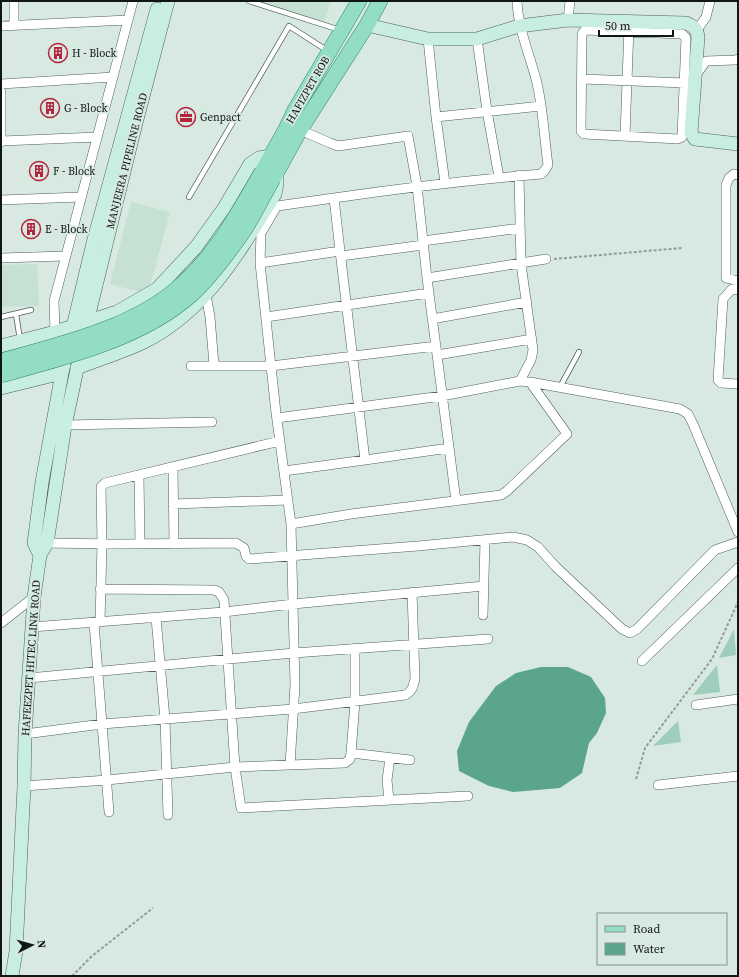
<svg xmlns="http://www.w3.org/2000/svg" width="739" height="977" font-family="'Source Serif 4',serif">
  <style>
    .built { fill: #c6e0d4 }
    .green { fill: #9ecebb }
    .water { fill: #5ba58a }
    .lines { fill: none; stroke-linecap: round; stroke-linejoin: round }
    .lane-casing { stroke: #505f58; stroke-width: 6 }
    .street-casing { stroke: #505f58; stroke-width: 10 }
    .secondary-casing { stroke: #505f58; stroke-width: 14 }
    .primary-casing { stroke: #35886d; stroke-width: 16 }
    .path { stroke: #909e98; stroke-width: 2; stroke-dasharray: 3 2; stroke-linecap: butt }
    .lane { stroke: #fff; stroke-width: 4.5 }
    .street { stroke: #fff; stroke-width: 9 }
    .secondary { stroke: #c8eee2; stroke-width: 13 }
    .primary { stroke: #92ddc4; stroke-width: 15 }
    .primary-bridge-casing { stroke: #35886d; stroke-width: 16; stroke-linecap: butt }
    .primary-bridge { stroke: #92ddc4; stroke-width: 15 }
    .labels { text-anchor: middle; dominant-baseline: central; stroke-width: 3.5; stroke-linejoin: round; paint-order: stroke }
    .poi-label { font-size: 11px; fill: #101614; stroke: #d7e9e1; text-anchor: start }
    .street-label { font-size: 11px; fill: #101614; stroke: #d7e9e1 }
  </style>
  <rect width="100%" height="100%" fill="#d7e9e1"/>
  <path class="built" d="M 254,1 L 331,1 L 324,23 Z
    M 131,202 L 170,212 L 148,294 L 110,284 Z
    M 37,264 L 39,306 L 1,307 L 1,265 Z"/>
  <path class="green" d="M 734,629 L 736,655 L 719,658 Z
    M 717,665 L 720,692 L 693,695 Z
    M 678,721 L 681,742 L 653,746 Z"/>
  <path class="water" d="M 541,667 L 568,667 L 591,677 L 605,698 L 606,713 L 597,733 L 589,743 L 582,773 L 560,788 L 513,792 L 489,786 L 459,771 L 457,751 L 469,722 L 496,686 L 516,673 Z"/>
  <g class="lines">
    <g class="lane-casing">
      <path id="lane" d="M 249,1 L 340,30
        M 189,197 L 289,26 L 328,51
        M 16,314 L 20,340
        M 1,317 L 31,310
        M 560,387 L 579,352"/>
    </g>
    <g class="street-casing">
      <path id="street" d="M 14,1 L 14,25
        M 568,20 L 570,1
        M 1,26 L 128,20
        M 585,30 L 682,34 L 686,38 L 682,137 L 678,139 L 584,134 L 581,131 L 582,34 Z
        M 697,30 L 706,17 L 710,1
        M 428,39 L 436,117 L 445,183
        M 477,39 L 487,111 L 499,177
        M 696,75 L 706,61 L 735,60 L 738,59
        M 582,79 L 685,83
        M 1,84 L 113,77
        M 1,92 L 1,142
        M 436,117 L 541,106
        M 300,130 L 330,143 L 338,146 L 408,136 L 417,186 L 427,278 L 456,501
        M 625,136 L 629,27
        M 2,141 L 97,137
        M 519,175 L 521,264 L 533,350 L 531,360 L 520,381
        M 738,175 L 734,174 L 729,178 L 726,185 L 726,278 L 738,281
        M 1,200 L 81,197
        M 423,241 L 520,228
        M 340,251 L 334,198 C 403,188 471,180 541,174 L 545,170 L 548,165 C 544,136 543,106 536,79 C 529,53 518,28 517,1
        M 341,256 L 423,245
        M 1,258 L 65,256
        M 260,263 L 340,251 L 365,460 L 284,471
        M 427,278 L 546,259
        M 738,290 L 732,289 L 723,299 L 718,380 L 721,383 L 738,384
        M 206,295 L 210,317 L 214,365
        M 266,317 L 429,293
        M 432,319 L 527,302
        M 55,332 L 54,301 L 133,1
        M 437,355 L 532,339
        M 191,366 L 271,366 L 436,346
        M 277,418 L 442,396 L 520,381 L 530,382 L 680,409 L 688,414 L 693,424 L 738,532
        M 65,426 L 66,425 L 212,422
        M 365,460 L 449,448
        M 173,467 L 174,544
        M 139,475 L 140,544
        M 173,504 L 288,500
        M 291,524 L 351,514 L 501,495 L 507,491 L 567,434 L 530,382
        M 41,543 L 121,544 L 236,543 L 244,548 L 246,556 L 249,559 L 418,546 L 513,537 L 527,540 L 538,547 L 556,567 L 622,629 L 630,633 L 637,629 L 715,550 L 738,542
        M 100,589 L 214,590 L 219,592 L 224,600 L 235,767 L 241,808 L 468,796
        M 483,615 L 485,540
        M 156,618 L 165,719 L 168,815
        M 100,622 L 102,544 L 101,487 L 105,483 L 280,441
        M 1,623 L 34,597
        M 94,623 L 109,812
        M 32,627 L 224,612 L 293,604 L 484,586
        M 642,661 L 738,568
        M 29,678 L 294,653 L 488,639
        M 696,705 L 738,699
        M 25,734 L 102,724 L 293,709 L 405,695 C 412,692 413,687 415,679 L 412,592
        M 351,753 L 410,760
        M 290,765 L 295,685 L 291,524 L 276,413 L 260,263 L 261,233 L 277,206 L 334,198
        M 658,785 L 738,776
        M 24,786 L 107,780 L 235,767 L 345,763 L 350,759 L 351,753 L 355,702 L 355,648
        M 389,800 L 387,780 L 390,758"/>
    </g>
    <g class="secondary-casing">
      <path id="secondary" d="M 367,25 L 428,39 L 477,39 L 519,26 L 568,20 L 686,23 C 693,26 697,28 698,37 L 691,133 L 695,139 L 738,144
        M 1,346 L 55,332 L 117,312 L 157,289 L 196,247 L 224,208 L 250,164 L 259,158 L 270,156
        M 77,368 C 100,359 124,352 146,341 C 207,310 240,251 275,194 L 277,184 L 277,172
        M 1,388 L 62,373
        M 40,555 L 34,543 L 42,482 L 62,373 L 93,243 L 157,9
        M 12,976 L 16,951 L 24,786 L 25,734 L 34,597 L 40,555 L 47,543 L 65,426 L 87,322 L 136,123 L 168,1"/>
    </g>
    <g class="primary-casing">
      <path id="primary" d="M 262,172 L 285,131 L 295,110 L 359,1
        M 273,179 L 300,130 L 367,25 L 380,1"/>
    </g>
    <path class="path" d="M 554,259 L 682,248
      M 636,779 L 645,748 L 712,659 L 738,602
      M 72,976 L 92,956 L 153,908"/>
    <use href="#lane" class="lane"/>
    <use href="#street" class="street"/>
    <use href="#secondary" class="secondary"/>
    <use href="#primary" class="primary"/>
    <g class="primary-bridge-casing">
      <path id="primary-bridge" d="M 1,361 C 59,345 136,327 181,285 C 216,254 239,212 262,172
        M 1,375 C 63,358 142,339 191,295 C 209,279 229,252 243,232 C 254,215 263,196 273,179"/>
    </g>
    <use href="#primary-bridge" class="primary-bridge"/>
  </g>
  <defs>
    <g id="building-ring" transform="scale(1)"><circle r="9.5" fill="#d7e9e1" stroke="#b5233d" stroke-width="1.5"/><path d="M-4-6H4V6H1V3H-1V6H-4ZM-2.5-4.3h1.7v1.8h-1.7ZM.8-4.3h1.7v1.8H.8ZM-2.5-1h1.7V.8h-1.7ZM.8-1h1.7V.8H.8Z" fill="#b5233d"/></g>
    <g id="office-ring" transform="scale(1)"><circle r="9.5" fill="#d7e9e1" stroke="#b5233d" stroke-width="1.5"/><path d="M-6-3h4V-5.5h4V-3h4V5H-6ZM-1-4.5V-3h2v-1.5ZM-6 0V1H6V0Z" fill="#b5233d"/></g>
  </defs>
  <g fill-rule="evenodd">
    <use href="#building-ring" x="58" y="53"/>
    <use href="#building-ring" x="50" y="108"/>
    <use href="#office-ring" x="186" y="117"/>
    <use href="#building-ring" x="39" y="171"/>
    <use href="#building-ring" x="31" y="229"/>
  </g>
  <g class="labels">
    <g class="poi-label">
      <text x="72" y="53">H - Block</text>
      <text x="64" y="108">G - Block</text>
      <text x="200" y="117">Genpact</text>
      <text x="53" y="171">F - Block</text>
      <text x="45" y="229">E - Block</text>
    </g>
    <g class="street-label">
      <text transform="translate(308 90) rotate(-60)">HAFIZPET ROB</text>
      <text transform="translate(127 161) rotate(-76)">MANJEERA PIPELINE ROAD</text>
      <text transform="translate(31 658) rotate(-86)">HAFEEZPET HITEC LINK ROAD</text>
    </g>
  </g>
  <rect width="739" height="977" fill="none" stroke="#101614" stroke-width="4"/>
  <rect x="597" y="913" width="130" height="52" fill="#d7e9e1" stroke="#87958f"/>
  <rect x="605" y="926" width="20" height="6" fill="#92ddc4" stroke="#87958f"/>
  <text x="633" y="933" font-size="12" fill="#101614">Road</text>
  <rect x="605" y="943" width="20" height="12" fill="#5ba58a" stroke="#87958f"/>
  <text x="633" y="953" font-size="12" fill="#101614">Water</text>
  <g transform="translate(32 945) rotate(84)" stroke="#d7e9e1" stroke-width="3" paint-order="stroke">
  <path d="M0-3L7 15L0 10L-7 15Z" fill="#101614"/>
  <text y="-6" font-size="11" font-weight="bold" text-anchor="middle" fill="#101614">N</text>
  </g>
  <path d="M599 30v6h74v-6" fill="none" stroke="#101614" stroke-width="2"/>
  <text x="605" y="30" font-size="12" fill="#101614" stroke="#d7e9e1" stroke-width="3" paint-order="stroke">50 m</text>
</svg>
